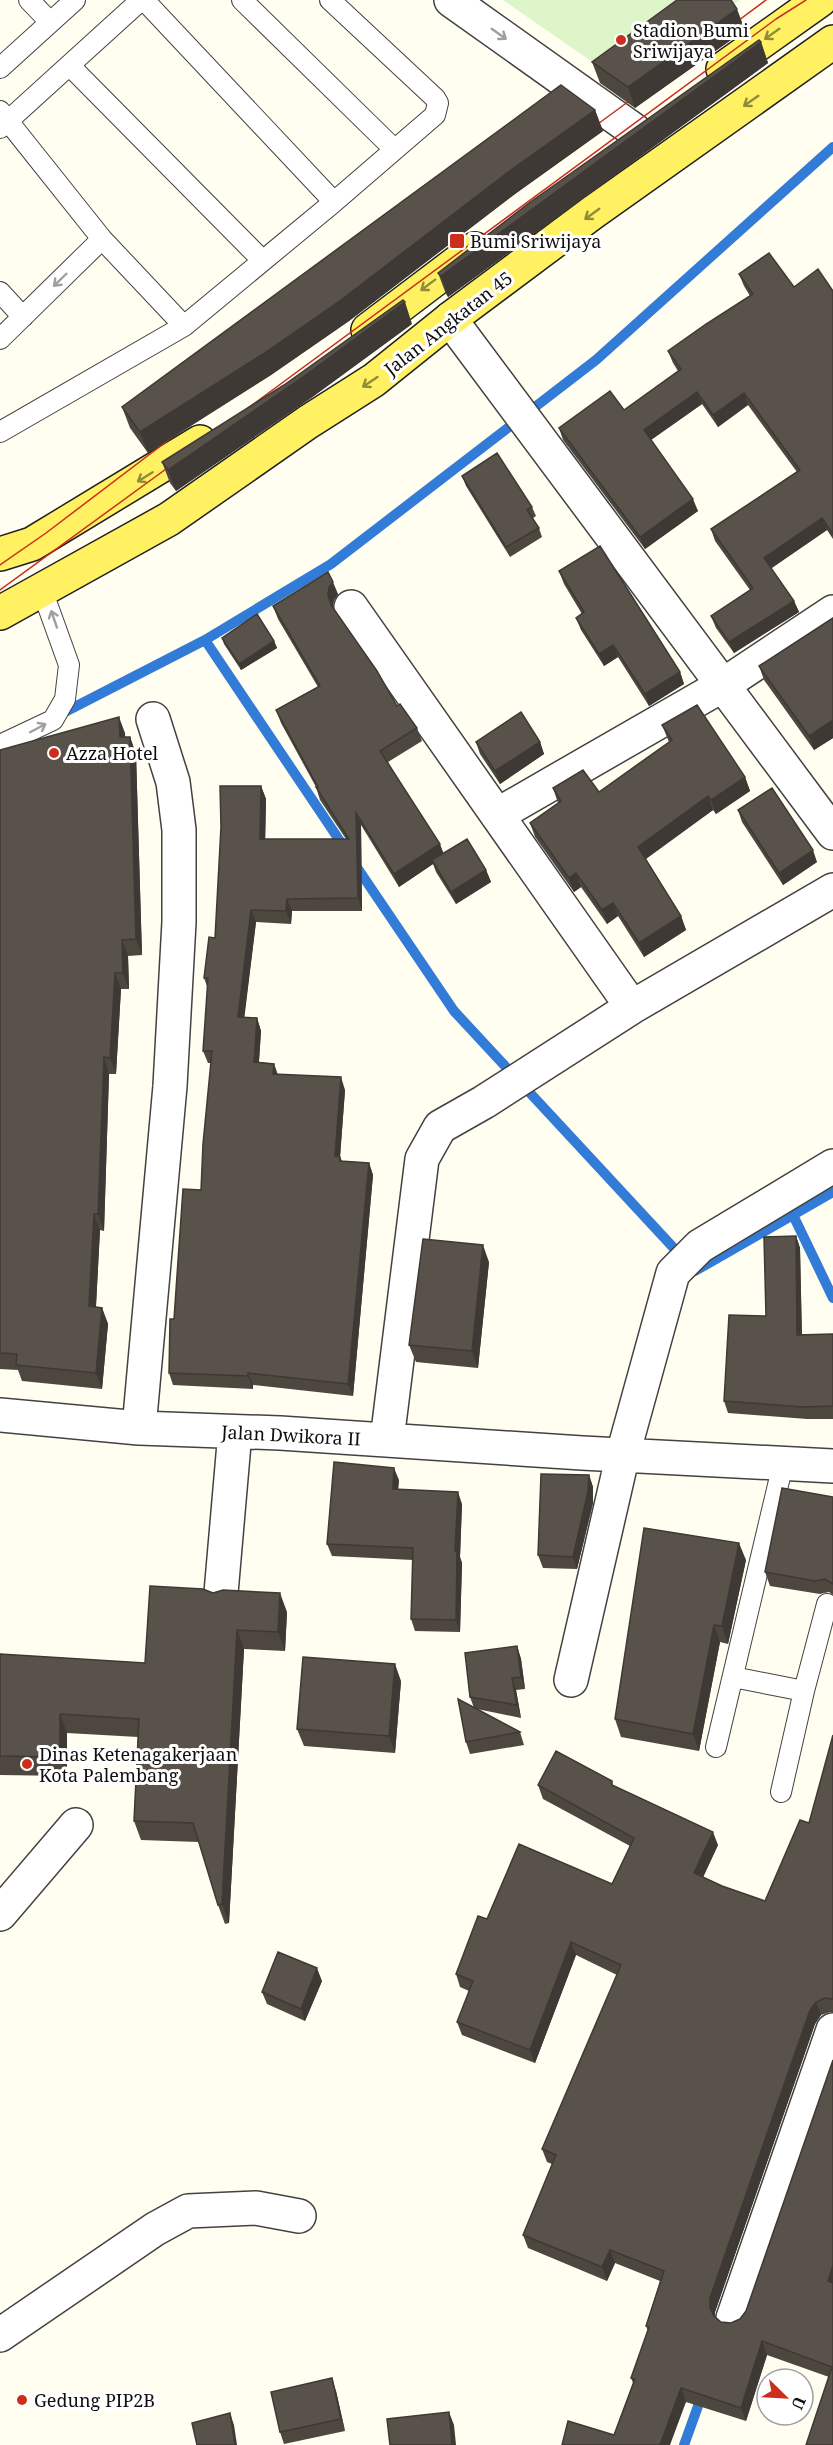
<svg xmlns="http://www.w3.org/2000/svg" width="833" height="2445" font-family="'Noto Serif',serif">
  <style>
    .pitch { fill: #def4c9 }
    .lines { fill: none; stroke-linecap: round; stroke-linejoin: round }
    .stream { stroke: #327cd8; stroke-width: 10 }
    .service-casing { stroke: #424242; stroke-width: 22 }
    .minor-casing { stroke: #424242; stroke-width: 36 }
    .primary-casing { stroke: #202020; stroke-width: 36 }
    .service { stroke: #fff; stroke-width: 20 }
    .minor { stroke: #fff; stroke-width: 33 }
    .primary { stroke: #fff161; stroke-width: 33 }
    .tram { stroke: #cb2e1b; stroke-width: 1.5 }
    .wall { fill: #4d4740 }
    .shaded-wall { fill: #3e3934 }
    .building { fill: #59524a; stroke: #3e3934; stroke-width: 1.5 }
    .oneway { stroke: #9f9f9f }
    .oneway2 { stroke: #938b3c }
    .poi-dot { fill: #cb2e1b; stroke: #fff; stroke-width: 2 }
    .labels { text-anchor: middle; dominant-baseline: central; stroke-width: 6; stroke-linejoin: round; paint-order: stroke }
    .poi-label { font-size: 18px; fill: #0f0f0f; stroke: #fff; text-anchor: start }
    .street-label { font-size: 18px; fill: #0f0f0f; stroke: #fff }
  </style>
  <rect width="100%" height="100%" fill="#fffef1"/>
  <path class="pitch" d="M 503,0 L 740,0 L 620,81 Z"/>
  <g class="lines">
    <path class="stream" d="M 205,640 L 346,850
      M 59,715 L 205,640 L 331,564 L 596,360 L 833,147
      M 354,863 L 454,1011 L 695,1271 L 833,1192
      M 793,1215 L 833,1298
      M 684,2445 L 702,2395"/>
    <g class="service-casing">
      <path id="service" d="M 29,0 L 50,22
        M 242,0 L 394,149
        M 330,0 L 435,98 L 438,103 L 435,115 L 334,202
        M 70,66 L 262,260
        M 0,68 L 75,0
        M 0,111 L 102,239 L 184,326
        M 0,128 L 141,0
        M 0,292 L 23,317
        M 0,339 L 102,239
        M 0,432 L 184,326 L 334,202 L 144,0
        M 0,745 L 53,720 L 65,699 L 69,665 L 42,590
        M 733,1677 L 804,1691
        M 716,1747 L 783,1464
        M 781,1792 L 804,1691 L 827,1604"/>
    </g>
    <g class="minor-casing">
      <path id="minor" d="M 451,0 L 635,131
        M 450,319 L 833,833
        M 351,607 L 632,1007
        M 497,815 L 723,685 L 833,612
        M 0,1415 L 139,1428 L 280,1433 L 582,1453 L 833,1466
        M 139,1428 L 170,1086 L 179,922 L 179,830 L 173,782 L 153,719
        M 387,1440 L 422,1159 L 440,1127 L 484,1102 L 632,1007 L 833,890
        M 221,1593 L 235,1432
        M 571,1680 L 623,1454 L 673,1273 L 700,1246 L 833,1166
        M 0,1914 L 76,1825
        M 733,2318 L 833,2030
        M 0,2335 L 155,2229 L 188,2211 L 256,2208 L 299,2216"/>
    </g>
    <g class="primary-casing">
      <path id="primary" d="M 723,69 L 820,0
        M 368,330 L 475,249
        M 0,554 L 32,544 L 200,442
        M 0,613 L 169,519 L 308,422 L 374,380 L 450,319 L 592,213 L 833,42"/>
    </g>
    <use href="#service" class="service"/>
    <use href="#minor" class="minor"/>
    <use href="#primary" class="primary"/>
    <path class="tram" d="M 727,29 L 766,0
      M 587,132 L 640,93
      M 240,414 L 776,19 L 806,0
      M 0,565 L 46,533 L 183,429
      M 0,590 L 177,461"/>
  </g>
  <path class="wall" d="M 745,30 L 635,108 L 600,83 L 592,62 Z
    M 761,42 L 768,63 L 448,297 L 446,294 L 438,273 Z
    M 595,110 L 603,131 L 515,194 L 349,321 L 271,375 L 148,453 L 130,428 L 122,407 Z
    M 739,274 L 794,287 L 833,291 L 833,539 L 827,530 L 771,568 L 794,601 L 799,612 L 734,653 L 716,628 L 711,616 L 750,590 L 715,541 L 711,529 L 797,472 L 748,405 L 718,427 L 702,404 L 651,440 L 698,511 L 645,549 L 563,440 L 559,428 L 624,410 L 678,371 L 673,363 L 668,351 L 750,296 L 744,286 Z
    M 412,324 L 311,398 L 176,491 L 170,483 L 162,462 Z
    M 462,476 L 532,507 L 536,516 L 533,518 L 539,528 L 542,537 L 510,557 L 466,486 Z
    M 559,571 L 680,672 L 684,684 L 649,706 L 618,657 L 604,666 L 581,630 L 576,618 L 582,614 L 564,584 Z
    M 338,594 L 334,600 L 333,607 L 397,706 L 417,728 L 422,741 L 388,762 L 443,853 L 486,870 L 491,882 L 456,904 L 436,872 L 433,864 L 399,887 L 361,825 L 362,911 L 292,911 L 291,924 L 256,922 L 244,1017 L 257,1018 L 261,1031 L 259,1062 L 274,1064 L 278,1075 L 345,1090 L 340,1157 L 342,1161 L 369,1163 L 373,1175 L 353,1396 L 253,1385 L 253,1389 L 173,1385 L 169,1373 L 174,1319 L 201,1190 L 211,1063 L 208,1063 L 203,1051 L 208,989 L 204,978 L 261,786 L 266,799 L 265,839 L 346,839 L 320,800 L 316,787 L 281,723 L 276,710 L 318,687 L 278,619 L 273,606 Z
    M 833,618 L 833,738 L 814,750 L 764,680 L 759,666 Z
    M 222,638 L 274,641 L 277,648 L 241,670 L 224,644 Z
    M 662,725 L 745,777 L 750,791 L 716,814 L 713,810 L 646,859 L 681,916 L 686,930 L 644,957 L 618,916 L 607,924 L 581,887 L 574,892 L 535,837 L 530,823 L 558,803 L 553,788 L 599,792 L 669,742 Z
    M 125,733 L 125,737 L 130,737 L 136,754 L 142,955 L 128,956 L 129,989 L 121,989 L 116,1074 L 109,1074 L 104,1231 L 100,1230 L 96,1307 L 102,1308 L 108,1324 L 102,1389 L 22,1381 L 18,1370 L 0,1369 L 0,750 Z
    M 476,742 L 540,742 L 544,754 L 500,784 L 480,754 Z
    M 738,810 L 817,862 L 783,885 L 742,822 Z
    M 796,1236 L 800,1248 L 802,1334 L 833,1334 L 833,1419 L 807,1419 L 728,1413 L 724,1401 L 766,1316 Z
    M 489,1262 L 478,1368 L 416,1362 L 409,1345 Z
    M 589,1475 L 593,1487 L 593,1503 L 577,1569 L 543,1568 L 538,1555 Z
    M 399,1480 L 398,1489 L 462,1504 L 460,1557 L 462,1563 L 460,1632 L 415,1631 L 411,1619 L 413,1560 L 332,1556 L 327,1544 Z
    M 833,1497 L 833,1595 L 829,1592 L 820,1594 L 770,1586 L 765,1572 Z
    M 746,1560 L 728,1644 L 720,1642 L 699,1751 L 621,1737 L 615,1719 Z
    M 213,1593 L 287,1612 L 285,1651 L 244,1649 L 229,1923 L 225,1924 L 218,1905 L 199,1842 L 141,1840 L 134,1821 L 138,1737 L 67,1733 L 67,1776 L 0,1775 L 0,1654 L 145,1663 Z
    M 517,1646 L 521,1659 L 525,1689 L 516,1690 L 521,1718 L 477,1709 L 520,1732 L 524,1745 L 470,1754 L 466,1742 L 474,1708 L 470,1697 Z
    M 401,1681 L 395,1753 L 304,1746 L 297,1729 Z
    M 833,1735 L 833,2012 L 830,2012 L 821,2015 L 815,2024 L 715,2312 L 715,2317 L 721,2322 L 731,2323 L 740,2319 L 746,2311 L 833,2060 L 833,2445 L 829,2377 L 767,2355 L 746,2421 L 686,2402 L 614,2435 L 633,2383 L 631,2378 L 648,2331 L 646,2326 L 660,2281 L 615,2263 L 607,2281 L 528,2248 L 523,2235 L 552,2164 L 547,2162 L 542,2149 L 617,1975 L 576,1955 L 535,2063 L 462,2035 L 457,2022 L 469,1991 L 460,1987 L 456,1974 L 487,1919 L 612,1884 L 630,1846 L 543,1799 L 538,1785 L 613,1785 L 718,1845 L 703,1877 L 722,1886 L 765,1901 L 809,1823 Z
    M 322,1981 L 305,2021 L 267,2004 L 262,1992 Z
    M 336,2391 L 345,2431 L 284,2444 L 280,2432 Z"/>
  <path class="shaded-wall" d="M 737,9 L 745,30 L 635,108 L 628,87 Z
    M 761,42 L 768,63 L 448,297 L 441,276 Z
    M 595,110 L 603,131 L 515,194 L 349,321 L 271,375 L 148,453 L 140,432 Z
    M 405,302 L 412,324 L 311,398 L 176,491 L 168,470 Z
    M 697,392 L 702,404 L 648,442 L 644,430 Z
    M 744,393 L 748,405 L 718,427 L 713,415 Z
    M 693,499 L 698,511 L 645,549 L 640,537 Z
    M 822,518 L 827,530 L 769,570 L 764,558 Z
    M 333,582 L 338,594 L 334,600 L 332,608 L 328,595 L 329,587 Z
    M 794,601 L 799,612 L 734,653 L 729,642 Z
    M 274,641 L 277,648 L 241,670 L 239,664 Z
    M 613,645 L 618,657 L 604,666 L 599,654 Z
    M 680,672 L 684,684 L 649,706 L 645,694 Z
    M 119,717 L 125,733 L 126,754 L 120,737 Z
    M 833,720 L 833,738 L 814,750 L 809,736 Z
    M 130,737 L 136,754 L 142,955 L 136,939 Z
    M 540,742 L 544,754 L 500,784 L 495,771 Z
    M 745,777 L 750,791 L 716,814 L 711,800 Z
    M 261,786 L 266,799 L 265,852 L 260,839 Z
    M 708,796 L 713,810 L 644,860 L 638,847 Z
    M 356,813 L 361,825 L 362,911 L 358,898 Z
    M 440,844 L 445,857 L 432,860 L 433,864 L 399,887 L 394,874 Z
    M 813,850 L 817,862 L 783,885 L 779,873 Z
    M 486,870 L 491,882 L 456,904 L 451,892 Z
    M 576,873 L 581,887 L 574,892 L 569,878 Z
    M 287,899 L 292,911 L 291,924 L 286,911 Z
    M 613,903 L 618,916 L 607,924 L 602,910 Z
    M 251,910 L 256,922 L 243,1029 L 238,1017 Z
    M 681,916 L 686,930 L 644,957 L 639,943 Z
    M 122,940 L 128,956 L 129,989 L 123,973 Z
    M 115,973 L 121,989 L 116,1074 L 110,1058 Z
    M 257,1018 L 261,1031 L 258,1074 L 254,1062 Z
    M 104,1057 L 109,1074 L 104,1231 L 98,1214 Z
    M 274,1064 L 278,1076 L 273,1074 Z
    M 341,1077 L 345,1090 L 340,1157 L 345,1169 L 335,1156 Z
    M 369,1163 L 373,1175 L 353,1396 L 348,1384 Z
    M 94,1214 L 100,1230 L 95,1323 L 89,1306 Z
    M 796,1236 L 800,1248 L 802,1347 L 797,1335 Z
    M 483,1245 L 489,1262 L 478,1368 L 472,1351 Z
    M 102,1308 L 108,1324 L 102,1389 L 96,1373 Z
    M 248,1373 L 253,1385 L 253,1389 L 248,1376 Z
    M 394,1468 L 399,1480 L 397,1501 L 393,1489 Z
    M 589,1475 L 593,1487 L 593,1503 L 577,1569 L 573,1557 Z
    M 458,1492 L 462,1504 L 460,1557 L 462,1563 L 460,1632 L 456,1620 L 455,1551 Z
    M 739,1543 L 746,1560 L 728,1644 L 722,1626 Z
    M 280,1593 L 287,1612 L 285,1651 L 278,1632 Z
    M 714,1625 L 720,1642 L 699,1751 L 693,1734 Z
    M 237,1630 L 244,1649 L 229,1923 L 222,1904 Z
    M 517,1646 L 521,1659 L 525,1689 L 521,1677 Z
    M 395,1664 L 401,1681 L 395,1753 L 389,1736 Z
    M 512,1678 L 516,1690 L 521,1718 L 517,1705 Z
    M 60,1714 L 67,1733 L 67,1776 L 60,1757 Z
    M 713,1832 L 718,1845 L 699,1886 L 694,1873 Z
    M 571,1942 L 576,1955 L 535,2063 L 530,2050 Z
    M 317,1968 L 322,1981 L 305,2021 L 301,2009 Z
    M 816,2002 L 821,2015 L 815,2024 L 715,2312 L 715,2321 L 710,2308 L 710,2298 L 810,2010 Z
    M 610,2250 L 615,2263 L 607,2281 L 602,2267 Z
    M 833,2265 L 833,2293 L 828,2281 Z
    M 762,2341 L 767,2355 L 746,2421 L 741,2408 Z
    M 332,2378 L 336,2391 L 345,2431 L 341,2419 Z
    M 681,2388 L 686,2402 L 670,2445 L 660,2445 Z
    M 449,2412 L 454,2425 L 456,2445 L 452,2445 Z
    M 230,2413 L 234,2425 L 237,2445 L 235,2445 Z"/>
  <path class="building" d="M 677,0 L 731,0 L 737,9 L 628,87 L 592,62 Z
    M 759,40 L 761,42 L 441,276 L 438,273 L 529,203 Z
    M 561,85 L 595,110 L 507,173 L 341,300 L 263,354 L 140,432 L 122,407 Z
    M 769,253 L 794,287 L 818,269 L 833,291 L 833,534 L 822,518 L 764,558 L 794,601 L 729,642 L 711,616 L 753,588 L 711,529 L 800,470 L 744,393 L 713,415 L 697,392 L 644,430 L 693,499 L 640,537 L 559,428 L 610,391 L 624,410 L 681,369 L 668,351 L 706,324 L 753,294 L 739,274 Z
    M 403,300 L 405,302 L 303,377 L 168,470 L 162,462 L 284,385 Z
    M 497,453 L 532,507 L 527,510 L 539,528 L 506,547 L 462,476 Z
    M 600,546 L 680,672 L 645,694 L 613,645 L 599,654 L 576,618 L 584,612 L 559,571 Z
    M 328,572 L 333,582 L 329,587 L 328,595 L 331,605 L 377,671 L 397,706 L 400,704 L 417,728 L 380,751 L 440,844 L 394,874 L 356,813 L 358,898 L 287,899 L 286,911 L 251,910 L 238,1017 L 257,1018 L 254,1062 L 274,1064 L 273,1074 L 341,1077 L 335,1156 L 340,1157 L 340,1161 L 369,1163 L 348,1384 L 248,1373 L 248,1376 L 169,1373 L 170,1319 L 174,1319 L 183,1189 L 201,1190 L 203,1144 L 212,1051 L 203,1051 L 208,978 L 204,978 L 209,937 L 215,938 L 221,827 L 220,786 L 261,786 L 260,839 L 349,839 L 316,787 L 318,787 L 276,710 L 320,686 L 273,606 Z
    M 257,614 L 274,641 L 239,664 L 222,638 Z
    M 833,618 L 833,720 L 809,736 L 759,666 Z
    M 697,705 L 745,777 L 711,800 L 708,796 L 638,847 L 681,916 L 639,943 L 613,903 L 602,910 L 576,873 L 569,878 L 530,823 L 561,801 L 553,788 L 583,770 L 599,792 L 672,740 L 662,725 Z
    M 521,712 L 540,742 L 495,771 L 476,742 Z
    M 119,717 L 120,737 L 130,737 L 136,939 L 122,940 L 123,973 L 115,973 L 110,1058 L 104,1057 L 98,1214 L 94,1214 L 89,1306 L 102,1308 L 96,1373 L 16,1365 L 17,1354 L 0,1353 L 0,750 Z
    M 772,788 L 813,850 L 779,873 L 738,810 Z
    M 467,839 L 486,870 L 451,892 L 432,860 Z
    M 796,1236 L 797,1335 L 833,1334 L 833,1406 L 803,1407 L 724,1401 L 729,1315 L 766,1316 L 764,1237 Z
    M 423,1239 L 483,1245 L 472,1351 L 409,1345 Z
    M 334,1462 L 394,1468 L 393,1489 L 458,1492 L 455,1551 L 457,1551 L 456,1620 L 411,1619 L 413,1548 L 327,1544 Z
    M 541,1474 L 589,1475 L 588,1491 L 573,1557 L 538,1555 Z
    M 782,1488 L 833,1497 L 833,1584 L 825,1579 L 815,1581 L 765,1572 Z
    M 644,1528 L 739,1543 L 722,1626 L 714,1625 L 693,1734 L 615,1719 Z
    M 150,1586 L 203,1589 L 213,1593 L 223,1590 L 280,1593 L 278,1632 L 237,1630 L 222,1904 L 218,1905 L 193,1823 L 134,1821 L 139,1719 L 60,1714 L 60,1757 L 0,1756 L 0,1654 L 145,1663 Z
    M 517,1646 L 521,1677 L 512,1678 L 517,1705 L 470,1697 L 465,1653 Z
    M 303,1657 L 395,1664 L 389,1736 L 297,1729 Z
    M 458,1699 L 520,1732 L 466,1742 Z
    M 833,1735 L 833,1999 L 825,1998 L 816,2002 L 810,2010 L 710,2298 L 710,2308 L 714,2316 L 721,2322 L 731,2323 L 740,2319 L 746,2311 L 833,2060 L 833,2265 L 828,2281 L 833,2283 L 833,2445 L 806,2445 L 832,2367 L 762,2341 L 741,2408 L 681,2388 L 660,2445 L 562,2445 L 568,2421 L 614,2435 L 635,2379 L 631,2378 L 649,2327 L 646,2326 L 664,2271 L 610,2250 L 602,2267 L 523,2235 L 556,2155 L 542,2149 L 621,1965 L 571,1942 L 530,2050 L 457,2022 L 473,1981 L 456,1974 L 478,1916 L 487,1919 L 519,1844 L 612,1884 L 634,1838 L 538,1785 L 556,1751 L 612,1781 L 612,1785 L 713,1832 L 694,1873 L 722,1886 L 765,1901 L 800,1820 L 809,1823 Z
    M 278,1952 L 317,1968 L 301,2009 L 262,1992 Z
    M 332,2378 L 341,2419 L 280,2432 L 271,2392 Z
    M 449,2412 L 452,2445 L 390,2445 L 387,2419 Z
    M 230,2413 L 235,2445 L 197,2445 L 192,2423 Z"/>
  <defs><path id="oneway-shaft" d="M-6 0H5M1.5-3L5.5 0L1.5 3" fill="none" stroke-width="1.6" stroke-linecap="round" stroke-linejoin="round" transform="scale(1.5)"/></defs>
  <g class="oneway">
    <use href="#oneway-shaft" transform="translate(499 34) rotate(35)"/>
    <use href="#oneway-shaft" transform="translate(60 280) rotate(136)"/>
    <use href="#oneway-shaft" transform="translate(54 619) rotate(-109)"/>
    <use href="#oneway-shaft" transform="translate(38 728) rotate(-28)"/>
  </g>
  <g class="oneway2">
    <use href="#oneway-shaft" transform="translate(772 34) rotate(145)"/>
    <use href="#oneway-shaft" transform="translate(751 101) rotate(145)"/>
    <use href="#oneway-shaft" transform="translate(592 214) rotate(144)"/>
    <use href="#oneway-shaft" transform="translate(428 285) rotate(143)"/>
    <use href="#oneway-shaft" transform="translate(370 382) rotate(146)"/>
    <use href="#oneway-shaft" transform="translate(145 477) rotate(148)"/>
  </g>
  <g class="poi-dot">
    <circle cx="621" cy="40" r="6"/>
    <rect x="449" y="233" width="16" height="16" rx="3"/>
    <circle cx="54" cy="753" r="6"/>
    <circle cx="27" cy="1764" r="6"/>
    <circle cx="22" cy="2400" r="6"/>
  </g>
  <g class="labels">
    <g class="poi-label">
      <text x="633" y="30">Stadion Bumi<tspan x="633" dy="21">Sriwijaya</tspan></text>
      <text x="470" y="241">Bumi Sriwijaya</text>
      <text x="66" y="753">Azza Hotel</text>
      <text x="39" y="1754">Dinas Ketenagakerjaan<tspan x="39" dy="21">Kota Palembang</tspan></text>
      <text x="34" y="2400">Gedung PIP2B</text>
    </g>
    <g class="street-label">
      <text transform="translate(448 323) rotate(-38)">Jalan Angkatan 45</text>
      <text transform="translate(291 1435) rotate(3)">Jalan Dwikora II</text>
    </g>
  </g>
  <g transform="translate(785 2397) rotate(114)"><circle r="28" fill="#ffffff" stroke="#9f9f9f" stroke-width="1.5"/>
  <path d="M0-4.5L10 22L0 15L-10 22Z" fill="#cb2e1b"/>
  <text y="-9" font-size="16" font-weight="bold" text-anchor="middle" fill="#0f0f0f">U</text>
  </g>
</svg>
